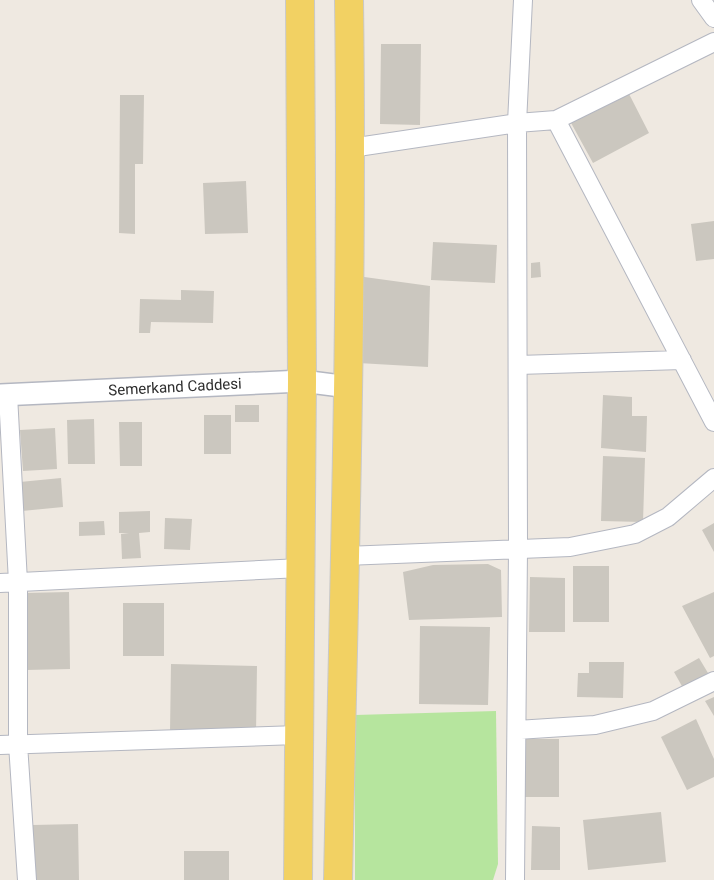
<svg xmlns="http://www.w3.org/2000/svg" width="714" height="880" font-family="Roboto,sans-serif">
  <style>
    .green { fill: #b6e59e }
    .building { fill: #cbc7bf }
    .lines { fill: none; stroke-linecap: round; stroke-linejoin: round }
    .minor-casing { stroke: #b4b7c1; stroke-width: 20 }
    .tertiary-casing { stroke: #b4b7c1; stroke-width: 24 }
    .primary-casing { stroke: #c9c9c9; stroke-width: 30 }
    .minor { stroke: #fff; stroke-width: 18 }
    .tertiary { stroke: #fff; stroke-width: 21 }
    .primary { stroke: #f2d163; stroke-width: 28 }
    .labels { text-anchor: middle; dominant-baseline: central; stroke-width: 5; stroke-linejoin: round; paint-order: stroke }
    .street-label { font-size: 15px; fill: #2e2e2e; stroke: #fff }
  </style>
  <rect width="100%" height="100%" fill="#efe9e1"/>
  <path class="green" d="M 496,711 L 498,864 L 493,880 L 355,880 L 355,715 Z"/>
  <path class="building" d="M 381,44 L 421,44 L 420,125 L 380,124 Z
    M 627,90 L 649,133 L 593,163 L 570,121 Z
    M 120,95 L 144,95 L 143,164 L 135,164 L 135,234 L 119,233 Z
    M 246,181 L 248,233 L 205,234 L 203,183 Z
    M 714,221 L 714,259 L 696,261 L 691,224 Z
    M 433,242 L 497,245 L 495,283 L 431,280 Z
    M 540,262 L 541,277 L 531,278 L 531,263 Z
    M 357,276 L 430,286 L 428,367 L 358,363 Z
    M 181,290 L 214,291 L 213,323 L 151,322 L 150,333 L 139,333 L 140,299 L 181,300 Z
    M 603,395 L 632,397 L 632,416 L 647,416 L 646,452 L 601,448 Z
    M 235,405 L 259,405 L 259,422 L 235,422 Z
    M 204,415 L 231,415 L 231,454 L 204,454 Z
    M 94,419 L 95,464 L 68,464 L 67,420 Z
    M 119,422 L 142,422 L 142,466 L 120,466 Z
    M 55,428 L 57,469 L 23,471 L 20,430 Z
    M 603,456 L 645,458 L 643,522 L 601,521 Z
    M 61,478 L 63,507 L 22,511 L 20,482 Z
    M 150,511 L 150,532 L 139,533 L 141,558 L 122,559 L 121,534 L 129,533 L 119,533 L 119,512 Z
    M 165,518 L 192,519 L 190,550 L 164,549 Z
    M 104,521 L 105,535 L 79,536 L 79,522 Z
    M 714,523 L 714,552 L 702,530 Z
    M 488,564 L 501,570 L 502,617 L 409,620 L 403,572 L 433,565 Z
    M 573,566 L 609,566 L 609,622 L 573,622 Z
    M 530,577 L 565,578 L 565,632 L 529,632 Z
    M 69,592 L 70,669 L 26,670 L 24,593 Z
    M 714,592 L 714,656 L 710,658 L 682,606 Z
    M 123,603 L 164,603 L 164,656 L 123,656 Z
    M 420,626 L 490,627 L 488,705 L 419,704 Z
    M 699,658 L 708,673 L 683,688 L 674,672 Z
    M 589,662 L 624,662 L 623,698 L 577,697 L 578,673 L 589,673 Z
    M 171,664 L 257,666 L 256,733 L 170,732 Z
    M 714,697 L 714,716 L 705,701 Z
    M 696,719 L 714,759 L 714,777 L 687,790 L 661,737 Z
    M 523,739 L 559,739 L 559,797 L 523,797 Z
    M 661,812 L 666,862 L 588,870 L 583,820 Z
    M 78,824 L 79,880 L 33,880 L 33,825 Z
    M 532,826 L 560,827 L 560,870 L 531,870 Z
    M 184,851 L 229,851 L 229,880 L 184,880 Z"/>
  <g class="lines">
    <g class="minor-casing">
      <path id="minor" d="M 701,0 L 714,18
        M 556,120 L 714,422
        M 351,148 L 517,123 L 556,120 L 714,42
        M 518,365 L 682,360
        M 8,395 L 18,582 L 18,744 L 27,880
        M 345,556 L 570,547 L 635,534 L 668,517 L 714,478
        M 0,583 L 301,568
        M 517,730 L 595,725 L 653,711 L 714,681
        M 0,745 L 298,735
        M 515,880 L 518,549 L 517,123 L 523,0"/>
    </g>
    <g class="tertiary-casing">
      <path id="tertiary" d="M 0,395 L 302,381 L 349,387"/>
    </g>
    <g class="primary-casing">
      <path id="primary" d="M 298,880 L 302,381 L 300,0
        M 338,880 C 344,587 353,293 349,0"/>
    </g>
    <use href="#minor" class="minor"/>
    <use href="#tertiary" class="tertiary"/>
    <use href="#primary" class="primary"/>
  </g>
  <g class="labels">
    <g class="street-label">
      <text transform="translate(175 387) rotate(-3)">Semerkand Caddesi</text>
    </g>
  </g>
</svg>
